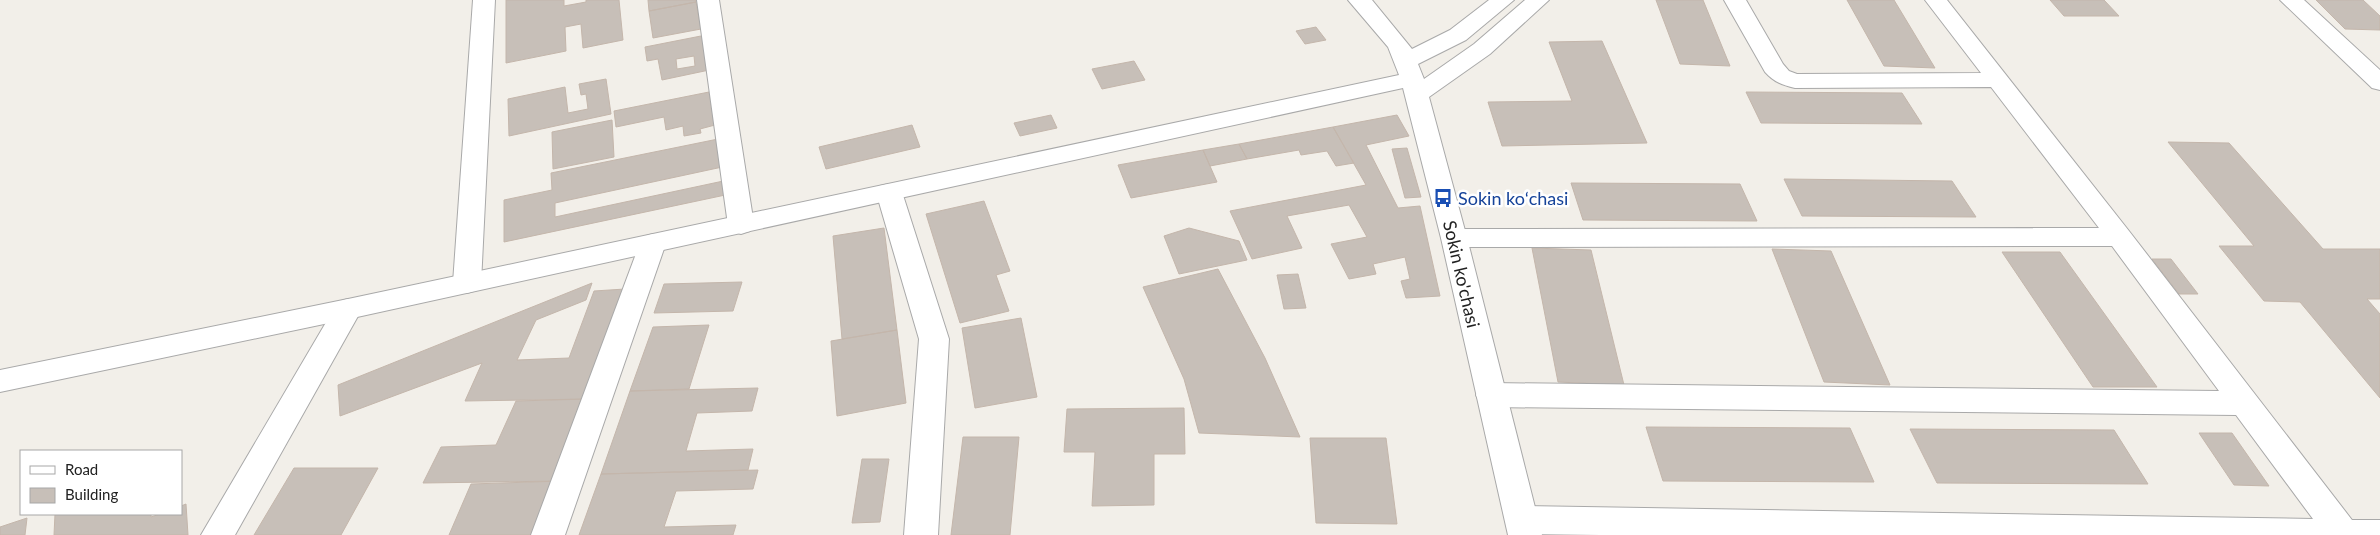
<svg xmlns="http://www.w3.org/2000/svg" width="2380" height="535" font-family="Lato,sans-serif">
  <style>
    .building { fill: #c7bfb8; stroke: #c4b6ab; fill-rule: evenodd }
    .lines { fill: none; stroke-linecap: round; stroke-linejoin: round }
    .minor-casing { stroke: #a9a9a9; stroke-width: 2 }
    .tertiary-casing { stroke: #a9a9a9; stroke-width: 2 }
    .minor { fill: #fff; fill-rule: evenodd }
    .tertiary { fill: #fff; fill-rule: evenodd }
    .labels { text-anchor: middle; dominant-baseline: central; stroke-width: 5; stroke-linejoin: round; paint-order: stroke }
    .transit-label { font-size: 18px; fill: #164399; stroke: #fff; text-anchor: start }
    .street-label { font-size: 18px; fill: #222; stroke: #fff }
  </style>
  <rect width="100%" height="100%" fill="#f2efe9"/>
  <path class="building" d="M 506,0 L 564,0 L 564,6 L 586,2 L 586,0 L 619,0 L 623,40 L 583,48 L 581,24 L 565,27 L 566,51 L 506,63 Z
    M 648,0 L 696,0 L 696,2 L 649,11 Z
    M 1656,0 L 1703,0 L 1730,66 L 1680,64 Z
    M 1847,0 L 1894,0 L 1935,68 L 1884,66 Z
    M 2050,0 L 2104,0 L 2119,16 L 2064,16 Z
    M 2316,0 L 2363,0 L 2380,16 L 2380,30 L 2345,29 Z
    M 696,2 L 701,29 L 653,38 L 649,11 Z
    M 1316,27 L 1326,40 L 1305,44 L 1296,31 Z
    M 706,35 L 714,69 L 662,80 L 658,59 L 647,61 L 645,47 ZM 694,56 L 695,66 L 677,69 L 676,59 Z
    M 1602,41 L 1647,143 L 1502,146 L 1488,102 L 1572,101 L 1549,42 Z
    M 1134,61 L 1145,80 L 1102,89 L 1092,69 Z
    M 606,79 L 611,114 L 509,136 L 508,99 L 565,87 L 568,113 L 588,109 L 586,94 L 581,95 L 579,84 Z
    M 709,92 L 715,125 L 700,129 L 701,133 L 684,136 L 683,126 L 666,130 L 664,117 L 616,127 L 614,111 Z
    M 1746,92 L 1902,93 L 1922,124 L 1761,123 Z
    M 1051,115 L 1057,128 L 1020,136 L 1014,123 Z
    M 1397,115 L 1409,136 L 1366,145 L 1398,208 L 1420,206 L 1440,296 L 1406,298 L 1401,281 L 1410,279 L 1405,257 L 1373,264 L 1376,274 L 1349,279 L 1331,244 L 1367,237 L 1349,205 L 1287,216 L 1302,248 L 1252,259 L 1230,211 L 1366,185 L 1333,127 Z
    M 612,120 L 614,157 L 553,169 L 552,132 Z
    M 912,125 L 920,147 L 826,169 L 819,147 Z
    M 1333,127 L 1354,163 L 1336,166 L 1327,151 L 1301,155 L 1299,150 L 1247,159 L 1239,144 Z
    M 723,138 L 727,166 L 555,203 L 555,217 L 728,180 L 730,194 L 504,242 L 504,200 L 552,190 L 551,173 Z
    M 2168,142 L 2229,143 L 2323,249 L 2380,249 L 2380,299 L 2367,299 L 2380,314 L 2380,398 L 2300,302 L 2264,301 L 2219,246 L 2254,246 Z
    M 1239,144 L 1247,159 L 1210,166 L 1203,150 Z
    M 1407,148 L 1421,197 L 1405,198 L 1392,149 Z
    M 1203,150 L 1217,182 L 1131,198 L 1118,165 Z
    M 1784,179 L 1952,181 L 1976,217 L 1802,216 Z
    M 1571,183 L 1740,184 L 1757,221 L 1583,220 Z
    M 984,201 L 1010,271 L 996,275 L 1009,311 L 960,323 L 926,214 Z
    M 884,228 L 897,330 L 842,339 L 833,236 Z
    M 1189,228 L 1239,241 L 1247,260 L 1179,274 L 1164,236 Z
    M 1532,248 L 1591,250 L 1624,385 L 1558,382 Z
    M 1772,249 L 1831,251 L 1890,385 L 1824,382 Z
    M 2002,252 L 2060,252 L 2157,387 L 2093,387 Z
    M 2152,259 L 2171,259 L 2198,294 L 2179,294 Z
    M 1218,269 L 1265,358 L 1300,437 L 1199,433 L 1184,379 L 1143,287 Z
    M 1298,274 L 1306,308 L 1284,309 L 1277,275 Z
    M 742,282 L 733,311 L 654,313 L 664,284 Z
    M 592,283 L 586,300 L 536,320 L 517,360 L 569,358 L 594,291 L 625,289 L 588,399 L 465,401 L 482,363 L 340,416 L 338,385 Z
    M 1021,318 L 1037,397 L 975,408 L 962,328 Z
    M 709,325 L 689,389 L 630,391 L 653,327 Z
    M 897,330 L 906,403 L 837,416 L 831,341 Z
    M 758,388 L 752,411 L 697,413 L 686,451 L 753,449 L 748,470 L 601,474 L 630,391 Z
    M 588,399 L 562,481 L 423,483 L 441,447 L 496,445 L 516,401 Z
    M 1184,408 L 1185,454 L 1154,454 L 1154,505 L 1092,506 L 1095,452 L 1064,452 L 1067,409 Z
    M 1646,427 L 1850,428 L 1874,482 L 1663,481 Z
    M 1910,429 L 2114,430 L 2148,484 L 1937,483 Z
    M 2199,433 L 2232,433 L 2269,486 L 2234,485 Z
    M 963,437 L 1019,437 L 1010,535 L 951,535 Z
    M 1310,438 L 1386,438 L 1397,524 L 1316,523 Z
    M 862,459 L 889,459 L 880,522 L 852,523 Z
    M 294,468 L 378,468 L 341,535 L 254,535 Z
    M 758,470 L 753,489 L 676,491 L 664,527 L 736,525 L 733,535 L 579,535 L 601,474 Z
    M 562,481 L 542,535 L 449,535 L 471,484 Z
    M 186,504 L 188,535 L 54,535 L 55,514 L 151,514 L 151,517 L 160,514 L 181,514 L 181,506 Z
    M 27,518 L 25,535 L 0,535 L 0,527 Z"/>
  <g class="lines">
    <g class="minor-casing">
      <path id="minor" d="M 473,0 L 495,0 L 481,283 L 477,290 L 467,293 L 457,290 L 453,283 Z
        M 697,0 L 719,0 L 754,225 L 750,231 L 741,234 L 732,231 L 728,225 Z
        M 1724,0 L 1746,0 L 1783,64 L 1789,71 L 1797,74 L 1981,73 L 1925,0 L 1947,0 L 2129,231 L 2352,520 L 2380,520 L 2380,535 L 1600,535 L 1522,534 L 1510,530 L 1506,520 L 1510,510 L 1522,506 L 2313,519 L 2236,415 L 1491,407 L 1480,403 L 1476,395 L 1480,387 L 1491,383 L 2219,391 L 2112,246 L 1454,247 L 1445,244 L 1441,238 L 1445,232 L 1454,229 L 2099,228 L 1991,87 L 1795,88 C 1782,85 1774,82 1765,72 Z
        M 2280,0 L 2304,0 L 2380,70 L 2380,90 L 2372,88 Z
        M 889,184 L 898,186 L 902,192 L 949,339 L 938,535 L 904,535 L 919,339 L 876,192 L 880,186 Z
        M 653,234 L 663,237 L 666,243 L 565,535 L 531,535 L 640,243 L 643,237 Z
        M 348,299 L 358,302 L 362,309 L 235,535 L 201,535 L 338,302 Z"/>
    </g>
    <g class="tertiary-casing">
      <path id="tertiary" d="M 1348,0 L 1372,0 L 1412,49 L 1450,30 L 1489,0 L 1514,0 L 1466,40 L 1418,64 L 1424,79 L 1474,44 L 1525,0 L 1549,0 L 1490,54 L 1429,97 L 1467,238 L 1542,535 L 1508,535 L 1441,238 L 1403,88 L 348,319 L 0,392 L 0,370 L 348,299 L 1399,75 L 1388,47 Z"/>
    </g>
    <use href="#minor" class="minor"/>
    <use href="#tertiary" class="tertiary"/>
  </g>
  <defs>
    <g id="bus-bare" transform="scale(1.5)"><path d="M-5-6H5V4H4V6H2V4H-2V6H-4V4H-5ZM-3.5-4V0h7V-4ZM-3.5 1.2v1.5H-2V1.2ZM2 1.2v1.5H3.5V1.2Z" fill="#1a4fb4" stroke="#fff" stroke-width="2.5" paint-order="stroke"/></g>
  </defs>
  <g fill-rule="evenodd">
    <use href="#bus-bare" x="1443" y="198"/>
  </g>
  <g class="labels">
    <g class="transit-label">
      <text x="1458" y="198">Sokin koʻchasi</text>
    </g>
    <g class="street-label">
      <text transform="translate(1462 274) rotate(77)">Sokin ko'chasi</text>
    </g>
  </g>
  <rect x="20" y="450" width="162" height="65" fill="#ffffff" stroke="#a7a7a7"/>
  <rect x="30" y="466" width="25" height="8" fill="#ffffff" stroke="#a7a7a7"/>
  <text x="65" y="475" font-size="15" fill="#222222">Road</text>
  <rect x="30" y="488" width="25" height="15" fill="#c7bfb8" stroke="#a7a7a7"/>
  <text x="65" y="500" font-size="15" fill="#222222">Building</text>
</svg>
